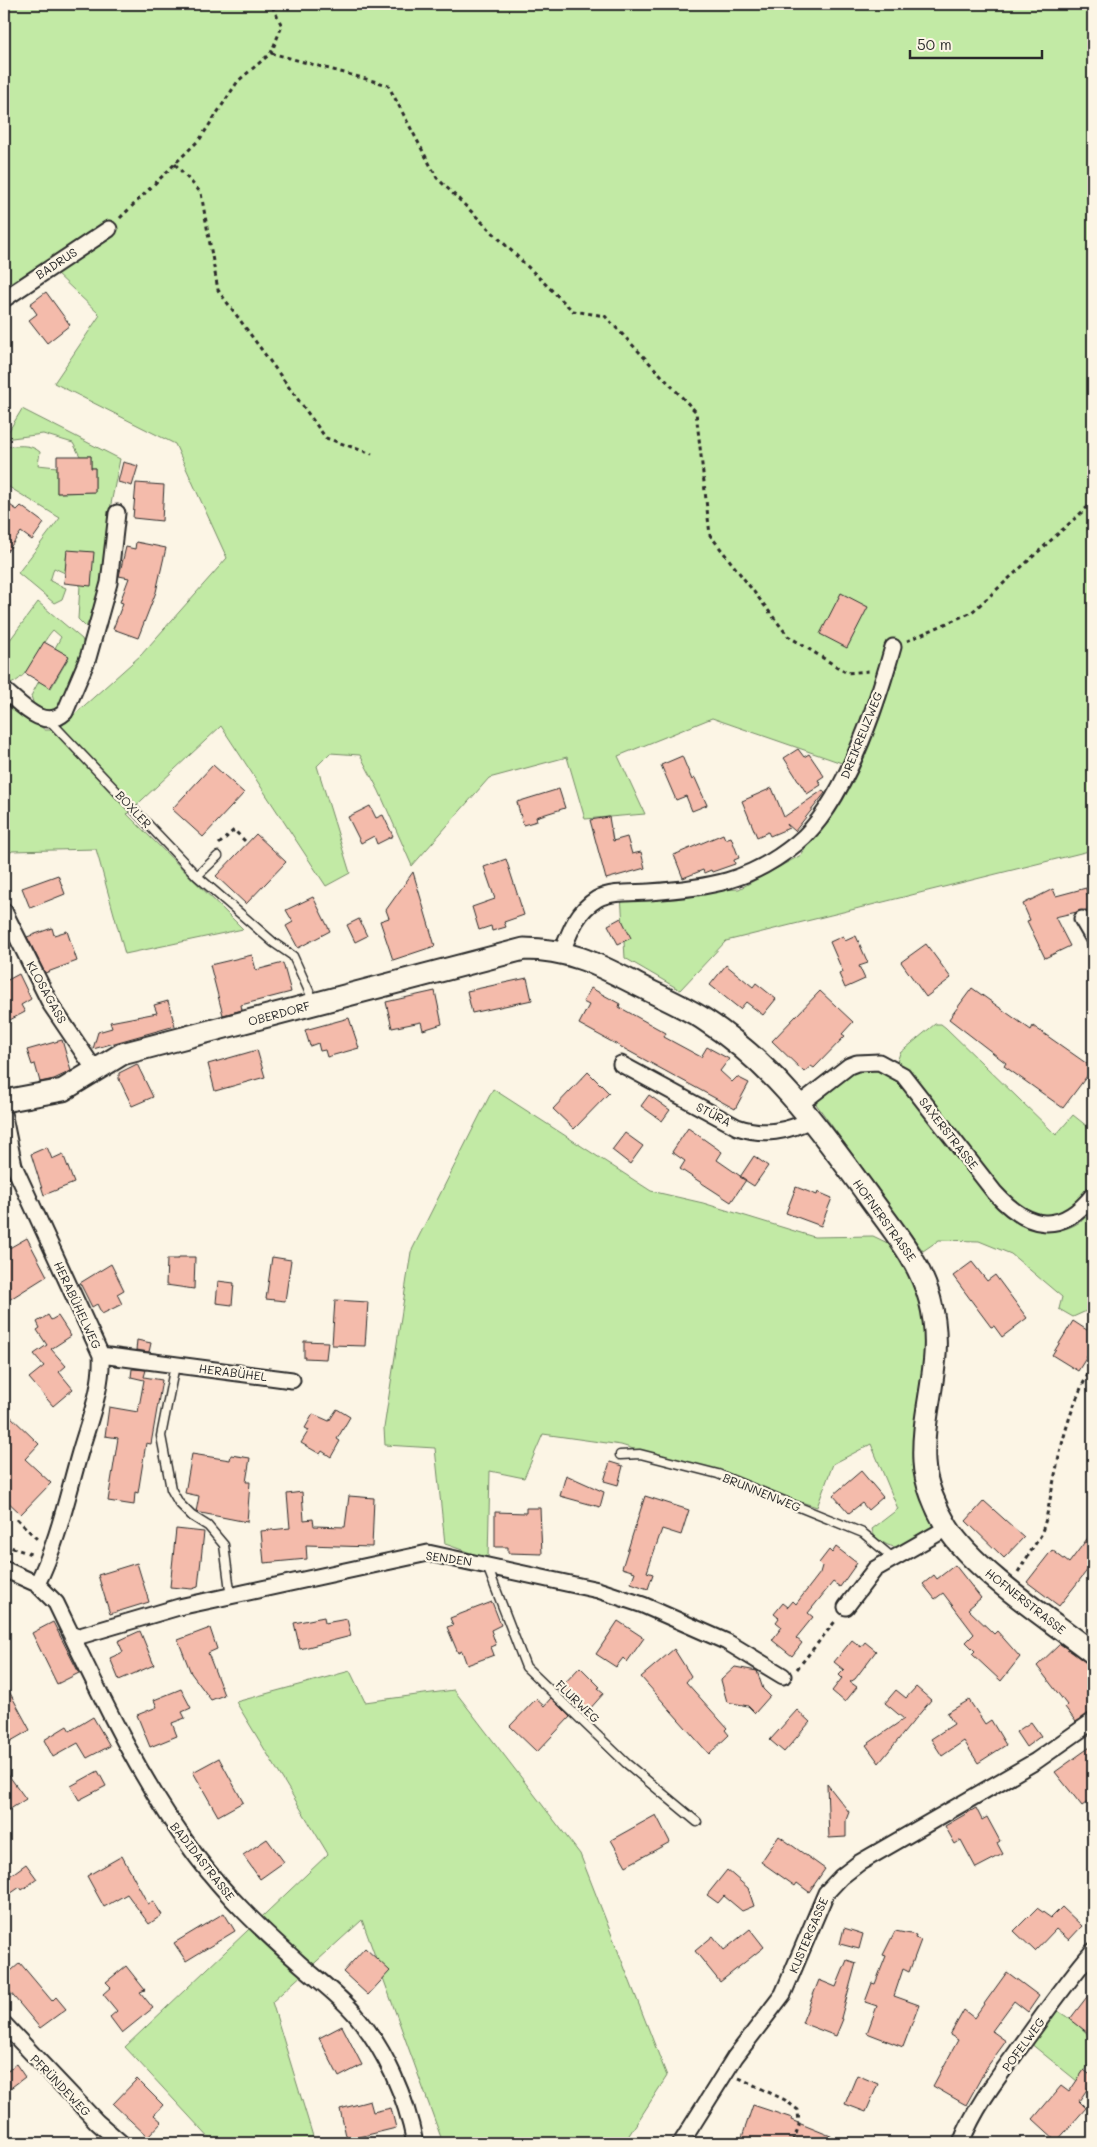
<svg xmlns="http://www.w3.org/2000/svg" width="1097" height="2147" font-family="Mali,sans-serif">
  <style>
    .green { fill: #c2eaa5; stroke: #768a68 }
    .building { fill: #f4bbab; stroke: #2b2b2b }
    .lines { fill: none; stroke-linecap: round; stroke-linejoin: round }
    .service-casing { stroke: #2b2b2b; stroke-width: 11 }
    .minor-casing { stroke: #2b2b2b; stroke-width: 19 }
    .secondary-casing { stroke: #2b2b2b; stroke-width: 25 }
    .path { stroke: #2b2b2b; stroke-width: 3; stroke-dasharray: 4 4; stroke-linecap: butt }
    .service { stroke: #fcf5e5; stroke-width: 8 }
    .minor { stroke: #fcf5e5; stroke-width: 15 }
    .secondary { stroke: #fcf5e5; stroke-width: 21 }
    .labels { text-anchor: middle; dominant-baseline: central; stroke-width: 4.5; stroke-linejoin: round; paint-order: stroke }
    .street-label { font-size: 12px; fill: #2b2b2b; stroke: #fcf5e5 }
  </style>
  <rect width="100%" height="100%" fill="#fcf5e5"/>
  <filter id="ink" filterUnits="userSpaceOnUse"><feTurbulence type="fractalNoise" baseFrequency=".02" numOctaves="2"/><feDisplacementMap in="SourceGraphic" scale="10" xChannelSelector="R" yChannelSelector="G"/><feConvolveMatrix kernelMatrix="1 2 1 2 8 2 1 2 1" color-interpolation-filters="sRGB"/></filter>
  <g filter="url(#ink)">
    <path class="green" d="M 4,4 L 1093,4 L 1093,850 L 726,941 L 680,990 L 625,958 L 621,894 L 739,889 L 801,855 L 859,769 L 712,718 L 618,756 L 645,814 L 585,819 L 567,757 L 489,778 L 412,866 L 379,791 L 360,755 L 330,753 L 317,766 L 350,873 L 326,886 L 221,726 L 127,814 L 243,929 L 125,954 L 96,849 L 12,851 L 4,860 L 4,697 L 45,730 L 57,730 L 141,655 L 227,558 L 175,444 L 54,383 L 100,315 L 53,270 L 4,294 Z
      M 22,409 L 120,459 L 109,514 L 106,583 L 86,627 L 78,619 L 80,585 L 67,550 L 65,573 L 54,568 L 50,581 L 66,588 L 62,599 L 54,603 L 18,573 L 60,518 L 4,484 L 4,447 C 16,446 30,443 40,452 L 38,465 L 57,467 L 57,493 L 95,492 L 95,468 L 91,468 L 91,456 L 80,456 L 73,443 L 43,434 L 4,439 Z
      M 38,602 L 82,639 L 84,645 L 61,706 L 48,713 L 34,705 L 31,696 L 39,681 L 51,688 L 69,657 L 55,648 L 61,637 L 53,630 C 38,646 31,678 8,685 L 4,682 L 4,648 Z
      M 935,1024 L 941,1024 L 946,1028 L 1056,1135 L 1073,1115 L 1093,1131 L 1093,1183 L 1077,1202 L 1061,1213 L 1045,1215 L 1026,1211 L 1007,1196 L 919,1083 L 897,1062 L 900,1053 Z
      M 862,1069 L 879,1069 L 903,1084 C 928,1115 952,1146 977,1177 C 986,1189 996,1207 1008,1216 C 1035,1237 1071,1237 1093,1210 L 1093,1308 L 1073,1317 L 1059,1309 L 1062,1297 L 1011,1254 L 979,1241 L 939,1240 L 923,1251 L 816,1104 L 817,1099 L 848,1072 Z
      M 493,1089 L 651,1191 L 703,1203 L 814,1237 L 873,1236 L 896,1247 L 912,1277 L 927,1329 L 935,1526 C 923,1540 901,1554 884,1543 C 877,1539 873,1536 872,1529 L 898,1509 L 871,1444 L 833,1464 L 817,1507 L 621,1445 L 543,1434 L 524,1478 L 490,1471 L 488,1559 L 445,1544 L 435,1448 L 385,1445 L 384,1428 L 411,1252 Z
      M 350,1671 L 365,1702 L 454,1690 L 580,1854 L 667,2076 L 624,2143 L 443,2143 L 362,1920 L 272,2002 L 315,2143 L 214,2143 L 125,2047 L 328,1854 L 236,1702 Z
      M 1054,2011 L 1058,2011 C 1074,2022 1097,2034 1093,2057 C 1092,2064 1082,2073 1078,2079 L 1093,2087 L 1093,2094 L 1030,2043 Z"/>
    <path class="building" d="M 46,292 L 70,325 L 47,343 L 29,320 L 37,314 L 30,304 Z
      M 57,456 L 91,456 L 91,468 L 95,468 L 95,492 L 57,493 Z
      M 123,462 L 138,466 L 132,486 L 118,482 Z
      M 136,483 L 164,485 L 162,521 L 133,518 Z
      M 4,501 L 17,510 L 21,506 L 44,523 L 32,540 L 21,532 L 4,556 Z
      M 136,542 L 166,548 L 156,592 L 138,638 L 113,629 L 123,603 L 120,602 L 129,578 L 119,576 L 126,547 L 135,549 Z
      M 67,550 L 94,552 L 91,586 L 64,583 Z
      M 841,593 L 868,607 L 847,648 L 820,634 Z
      M 44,642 L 69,656 L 50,688 L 25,673 Z
      M 798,749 L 804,757 L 809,754 L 824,776 L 818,780 L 821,785 L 807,794 L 784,758 Z
      M 682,756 L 692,780 L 695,778 L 707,805 L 692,811 L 686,796 L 676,800 L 661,765 Z
      M 213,765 L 244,793 L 203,837 L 172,809 Z
      M 772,788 L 784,817 L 823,790 L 825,793 L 795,831 L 787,824 L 789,828 L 770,836 L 768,832 L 757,837 L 742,801 Z
      M 559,789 L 565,808 L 536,817 L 537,821 L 523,825 L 517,802 Z
      M 370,806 L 376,818 L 383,815 L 393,836 L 377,844 L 374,836 L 361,843 L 348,817 Z
      M 609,817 L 613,841 L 627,837 L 632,854 L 641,852 L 645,868 L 606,879 L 590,820 Z
      M 256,834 L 286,862 L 246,904 L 216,876 Z
      M 723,834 L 725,839 L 731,837 L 739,858 L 734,860 L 735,864 L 712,872 L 711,870 L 704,873 L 703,870 L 683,878 L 674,855 Z
      M 506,859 L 524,915 L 504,922 L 506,927 L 492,931 L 491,926 L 479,930 L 472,907 L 495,899 L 484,867 Z
      M 413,872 L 435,946 L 393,960 L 380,921 L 389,918 L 386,910 Z
      M 58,875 L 65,894 L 30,908 L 22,888 Z
      M 1086,888 L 1090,909 L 1055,917 L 1070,946 L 1045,958 L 1027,921 L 1030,920 L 1023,904 L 1053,889 L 1056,896 Z
      M 313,897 L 330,931 L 298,948 L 286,926 L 293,922 L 286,910 Z
      M 621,918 L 631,938 L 618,944 L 608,925 Z
      M 359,919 L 367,936 L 355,942 L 347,925 Z
      M 52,928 L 54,935 L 67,931 L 77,961 L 45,973 L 27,937 Z
      M 843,936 L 845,941 L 856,936 L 868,963 L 859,966 L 865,979 L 845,988 L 839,974 L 843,972 L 830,942 Z
      M 926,944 L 951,978 L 926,997 L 901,962 Z
      M 252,955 L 256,970 L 283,963 L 291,992 L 241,1005 L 242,1010 L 223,1015 L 210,965 Z
      M 726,965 L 753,987 L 756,983 L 776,999 L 763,1015 L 746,1002 L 740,1009 L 710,985 Z
      M 19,974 L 31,999 L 21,1005 L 25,1012 L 4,1023 L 4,982 Z
      M 527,978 L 532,1000 L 472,1013 L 467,991 Z
      M 591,988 L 620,1004 L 619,1007 L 666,1033 L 664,1037 L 701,1057 L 707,1047 L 729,1059 L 720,1071 L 732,1082 L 737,1077 L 749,1083 L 735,1109 L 579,1024 L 589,1005 L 583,1002 Z
      M 972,988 L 1031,1030 L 1033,1026 L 1093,1068 L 1063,1108 L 1004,1066 L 1006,1063 L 949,1019 Z
      M 435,991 L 442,1024 L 423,1030 L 421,1022 L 392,1028 L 386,1002 Z
      M 820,991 L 853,1022 L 842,1034 L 845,1036 L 814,1068 L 811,1066 L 804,1072 L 772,1041 Z
      M 168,1001 L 175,1026 L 93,1049 L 98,1032 L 112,1028 L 110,1022 L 157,1013 L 154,1005 Z
      M 349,1018 L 359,1048 L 327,1057 L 325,1050 L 320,1051 L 318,1043 L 310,1046 L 305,1030 Z
      M 62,1040 L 71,1071 L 54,1079 L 40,1082 L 35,1064 L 32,1065 L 27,1050 Z
      M 257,1050 L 265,1077 L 215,1091 L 208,1064 Z
      M 137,1064 L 153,1097 L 132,1106 L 119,1079 L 119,1073 Z
      M 588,1072 L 609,1093 L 574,1129 L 553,1109 Z
      M 649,1095 L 670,1110 L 662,1121 L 641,1106 Z
      M 688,1128 L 722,1152 L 717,1160 L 746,1180 L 731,1202 L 680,1169 L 685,1161 L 672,1152 Z
      M 625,1133 L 643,1146 L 630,1164 L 612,1150 Z
      M 47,1147 L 52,1159 L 63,1154 L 74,1183 L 44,1195 L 31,1154 Z
      M 754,1156 L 768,1166 L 754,1186 L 740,1177 Z
      M 796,1187 L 817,1195 L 818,1192 L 832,1198 L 821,1226 L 786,1213 Z
      M 27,1238 L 47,1276 L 4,1303 L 4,1251 Z
      M 179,1257 L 195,1257 L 194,1289 L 166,1285 L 167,1259 L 178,1259 Z
      M 272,1257 L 291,1260 L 285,1301 L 266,1299 Z
      M 972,1262 L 987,1281 L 995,1275 L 1027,1318 L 1002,1337 L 994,1326 L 991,1327 L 953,1276 Z
      M 111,1264 L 124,1290 L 117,1294 L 122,1304 L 102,1314 L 97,1304 L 92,1307 L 80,1283 Z
      M 218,1281 L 234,1283 L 232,1305 L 216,1303 Z
      M 335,1300 L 368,1302 L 365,1346 L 332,1345 Z
      M 48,1315 L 51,1320 L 58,1316 L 71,1336 L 51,1349 L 66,1366 L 59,1372 L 73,1389 L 53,1406 L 29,1378 L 44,1366 L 34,1354 L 47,1345 L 37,1330 L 40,1328 L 37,1322 Z
      M 1073,1321 L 1093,1334 L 1093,1347 L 1078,1371 L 1052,1355 Z
      M 137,1340 L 151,1343 L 149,1352 L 136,1350 Z
      M 304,1341 L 328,1342 L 326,1359 L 304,1358 Z
      M 132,1369 L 146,1370 L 144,1377 L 162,1380 L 151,1444 L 146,1443 L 138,1493 L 135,1492 L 134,1505 L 108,1501 L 118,1438 L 105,1436 L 109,1407 L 138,1412 L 144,1380 L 131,1377 Z
      M 337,1409 L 350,1417 L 337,1439 L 340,1441 L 331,1457 L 322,1451 L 320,1454 L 301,1443 L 309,1430 L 305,1428 L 313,1414 L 329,1421 Z
      M 4,1410 L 39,1444 L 25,1459 L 51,1483 L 21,1514 L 4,1498 Z
      M 192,1454 L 230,1460 L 231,1455 L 250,1458 L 246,1482 L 250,1482 L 247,1522 L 196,1512 L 199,1496 L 185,1493 Z
      M 610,1462 L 623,1466 L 618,1485 L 604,1481 Z
      M 861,1471 L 883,1497 L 868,1510 L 862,1503 L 849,1513 L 833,1495 Z
      M 566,1475 L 604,1492 L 600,1507 L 560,1496 Z
      M 302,1492 L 304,1520 L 313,1519 L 314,1526 L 345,1527 L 349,1496 L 374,1498 L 372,1547 L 306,1545 L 307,1559 L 264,1563 L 261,1531 L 290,1528 L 287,1494 Z
      M 645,1496 L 689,1510 L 681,1535 L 662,1529 L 647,1572 L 653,1574 L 648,1589 L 631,1583 L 635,1572 L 622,1568 Z
      M 984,1501 L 1024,1537 L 1004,1558 L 966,1521 Z
      M 526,1508 L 540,1508 L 542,1554 L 508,1553 L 508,1547 L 495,1547 L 495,1512 L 526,1513 Z
      M 176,1529 L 204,1532 L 198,1587 L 192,1589 L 170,1587 Z
      M 1093,1531 L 1093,1563 L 1059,1606 L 1027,1582 L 1052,1550 L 1069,1563 Z
      M 836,1547 L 857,1563 L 840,1587 L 833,1582 L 808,1613 L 813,1617 L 796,1638 L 802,1643 L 792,1656 L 772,1640 L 782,1627 L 776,1622 L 779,1618 L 774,1614 L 783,1603 L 788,1607 L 793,1601 L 796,1604 L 820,1573 L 822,1566 L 819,1563 L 829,1550 L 832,1553 Z
      M 137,1563 L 149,1602 L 110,1614 L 98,1575 Z
      M 955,1565 L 981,1598 L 968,1609 L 994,1634 L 997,1631 L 1020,1657 L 1001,1681 L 972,1654 L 975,1651 L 966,1642 L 974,1634 L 943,1593 L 935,1599 L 923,1584 L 934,1575 L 937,1579 Z
      M 492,1602 L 501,1625 L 491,1630 L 496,1645 L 491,1647 L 494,1655 L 467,1665 L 462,1651 L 458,1653 L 447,1627 L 453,1625 L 450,1618 Z
      M 324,1617 L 325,1623 L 347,1619 L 351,1636 L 300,1649 L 294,1623 Z
      M 618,1621 L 644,1638 L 627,1662 L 623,1658 L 616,1667 L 596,1654 Z
      M 53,1622 L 79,1673 L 57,1684 L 32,1633 Z
      M 210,1628 L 217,1649 L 208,1653 L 224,1695 L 211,1700 L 191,1673 L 178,1640 Z
      M 140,1631 L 154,1665 L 119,1680 L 110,1658 L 123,1652 L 118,1641 Z
      M 852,1640 L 861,1647 L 865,1642 L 876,1651 L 855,1679 L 850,1682 L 857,1687 L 845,1702 L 832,1691 L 842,1678 L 839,1675 L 844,1670 L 834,1662 Z
      M 1060,1644 L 1093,1666 L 1093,1712 L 1076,1722 L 1065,1707 L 1067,1705 L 1037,1666 Z
      M 674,1649 L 691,1676 L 686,1682 L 727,1728 L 725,1730 L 729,1735 L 709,1754 L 641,1677 Z
      M 580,1667 L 600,1687 L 598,1688 L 604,1693 L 588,1711 L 581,1706 L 578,1709 L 558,1690 Z
      M 735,1667 L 757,1671 L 763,1689 L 770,1696 L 755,1713 L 748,1706 L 727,1702 L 721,1680 Z
      M 4,1682 L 30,1730 L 4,1745 Z
      M 916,1687 L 931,1700 L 879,1763 L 866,1745 L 904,1719 L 885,1703 L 896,1690 L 906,1698 Z
      M 181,1689 L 191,1708 L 182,1712 L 185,1718 L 172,1723 L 177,1736 L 150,1747 L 137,1715 L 157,1707 L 154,1700 Z
      M 551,1698 L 570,1717 L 537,1752 L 510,1726 L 536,1699 L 544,1706 Z
      M 969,1700 L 985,1724 L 991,1720 L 1006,1745 L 978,1763 L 964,1741 L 942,1756 L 931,1739 L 954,1724 L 947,1713 Z
      M 797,1710 L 810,1722 L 784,1752 L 770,1740 Z
      M 93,1717 L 110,1746 L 87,1758 L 78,1743 L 53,1757 L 44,1740 L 67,1726 L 70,1731 Z
      M 1031,1722 L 1041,1736 L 1026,1747 L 1016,1732 Z
      M 1093,1745 L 1093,1798 L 1082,1806 L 1055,1772 Z
      M 219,1758 L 243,1802 L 218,1816 L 193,1772 Z
      M 4,1769 L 26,1799 L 4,1813 Z
      M 98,1771 L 106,1786 L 79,1800 L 71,1786 Z
      M 827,1784 L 849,1812 L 846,1820 L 846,1837 L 829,1838 Z
      M 976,1808 L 982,1820 L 987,1817 L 1000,1841 L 997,1843 L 1003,1854 L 976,1868 L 961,1840 L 955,1844 L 945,1826 Z
      M 656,1815 L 670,1842 L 626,1866 L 611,1840 Z
      M 779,1836 L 825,1869 L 809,1892 L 797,1883 L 795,1886 L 761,1862 Z
      M 267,1839 L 284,1862 L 260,1879 L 243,1855 Z
      M 122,1856 L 148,1904 L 153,1901 L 162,1915 L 149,1924 L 127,1894 L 104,1907 L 87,1876 Z
      M 26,1864 L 37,1879 L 22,1890 L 20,1887 L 4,1898 L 4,1880 Z
      M 727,1870 L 748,1888 L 754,1906 L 742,1911 L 724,1896 L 718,1903 L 707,1895 Z
      M 1062,1907 L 1082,1926 L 1069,1940 L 1056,1929 L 1035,1951 L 1014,1931 L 1037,1908 L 1051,1918 Z
      M 224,1913 L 235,1931 L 186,1961 L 174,1943 Z
      M 844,1928 L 863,1934 L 859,1949 L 840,1944 Z
      M 750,1929 L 764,1947 L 720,1982 L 695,1951 L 713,1936 L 724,1950 Z
      M 895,1931 L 916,1935 L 915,1938 L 921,1940 L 909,1972 L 903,1969 L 894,1996 L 919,2005 L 903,2047 L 867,2033 L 877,2006 L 865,2002 L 872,1983 L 875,1984 L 886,1956 L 883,1955 Z
      M 365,1948 L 390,1971 L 368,1995 L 343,1972 Z
      M 847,1960 L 856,1963 L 841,2018 L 843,2019 L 836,2036 L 802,2023 L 819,1980 L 836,1987 Z
      M 20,1963 L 52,2001 L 56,1997 L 66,2009 L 40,2028 L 4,1985 L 4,1977 Z
      M 126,1966 L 145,1990 L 140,1992 L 153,2008 L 122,2033 L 110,2017 L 117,2011 L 103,1994 L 111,1987 L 106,1982 Z
      M 1007,1972 L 1039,1996 L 1028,2012 L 1014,2001 L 992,2031 L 1006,2041 L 987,2067 L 966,2105 L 933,2086 L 958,2040 L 950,2035 L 964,2010 L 974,2018 Z
      M 1093,1989 L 1093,2026 L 1088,2033 L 1070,2019 Z
      M 342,2026 L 362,2065 L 339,2077 L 319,2038 Z
      M 16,2064 L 25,2077 L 4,2093 L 4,2074 Z
      M 1084,2070 L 1093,2077 L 1093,2081 L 1079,2101 L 1086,2108 L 1057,2141 L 1033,2119 L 1061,2086 L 1069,2092 Z
      M 857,2075 L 878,2084 L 866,2112 L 845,2104 Z
      M 137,2079 L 163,2105 L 154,2115 L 162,2122 L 148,2137 L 113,2104 Z
      M 370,2101 L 373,2112 L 391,2108 L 396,2128 L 347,2140 L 340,2109 Z
      M 753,2105 L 792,2118 L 791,2120 L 848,2143 L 740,2143 Z"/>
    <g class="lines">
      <g class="service-casing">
        <path id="service" d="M 50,721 L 197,876 L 218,856
          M 197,876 L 274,943 L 293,956 L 314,1002
          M 175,1365 L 161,1436 L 171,1489 L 179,1503 L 192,1516 L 208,1526 L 224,1545 L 231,1598
          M 620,1455 L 640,1454 L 718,1474 L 863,1533 L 893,1558
          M 487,1566 L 526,1667 L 626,1763 L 697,1822"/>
      </g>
      <g class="minor-casing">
        <path id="minor" d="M 4,299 L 109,229
          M 4,690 C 21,704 44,732 65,712 L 88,658 L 109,583 L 117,513
          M 4,911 L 51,1005 L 95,1070
          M 1082,919 L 1093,938
          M 562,952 C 570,931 577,911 597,899 C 611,891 634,893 649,892 C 708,888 750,882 797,843 C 844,805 877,704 893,647
          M 621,1064 L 737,1127 C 764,1136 787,1132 812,1119
          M 800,1104 L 849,1066 L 857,1063 L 879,1062 L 903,1075 L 995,1193 C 1028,1229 1060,1236 1093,1195
          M 4,1117 L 14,1166 L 101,1355 C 103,1387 89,1421 80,1452 C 67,1497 58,1542 37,1584
          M 101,1355 L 292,1380
          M 4,1569 L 37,1584 L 56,1603 C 98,1690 139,1780 197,1857 C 227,1897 262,1930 299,1963 C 318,1980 339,1995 355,2014 C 386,2050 406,2097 415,2143
          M 846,1607 L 875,1569 L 947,1528
          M 73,1638 L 179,1607 L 428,1553 L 598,1590 L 643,1605 L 727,1642 L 783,1676
          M 4,2024 L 97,2122 L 121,2143
          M 681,2143 L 735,2057 L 783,1994 L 826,1893 L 841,1877 L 859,1863 L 1036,1761 L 1093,1721
          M 961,2143 C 974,2108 999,2076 1021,2046 C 1045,2013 1067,1981 1093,1951"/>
      </g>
      <g class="secondary-casing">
        <path id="secondary" d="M 4,1101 L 63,1090 L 122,1054 L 524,949 C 569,949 597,964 636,984 C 657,995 681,1005 702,1018 C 774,1064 818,1127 867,1194 C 891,1228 919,1259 930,1300 C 946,1361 921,1405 924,1462 C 925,1483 936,1509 947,1527 C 973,1570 1052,1621 1093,1653"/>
      </g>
      <path class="path" d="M 271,53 L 388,85 L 437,178 L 573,311 L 605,316 L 696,412 L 710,535 L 788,636 L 847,673 L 869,671
        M 175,164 L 201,193 L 218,290 L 326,438 L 372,454
        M 120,218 L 200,139 L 238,81 L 271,53 L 282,26 L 271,4
        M 907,641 L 972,612 L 1093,502
        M 219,844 L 234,830 L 247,843
        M 17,1519 L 39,1541
        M 4,1545 L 34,1555
        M 1018,1572 L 1041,1535 L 1046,1519 C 1057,1467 1065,1411 1093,1366
        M 797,1669 L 837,1619
        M 739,2078 L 785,2100 L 798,2110 L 799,2125 L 793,2143"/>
      <use href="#service" class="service"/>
      <use href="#minor" class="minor"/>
      <use href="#secondary" class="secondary"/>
    </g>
  </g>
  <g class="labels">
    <g class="street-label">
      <text transform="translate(56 263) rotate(-33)">BADRUS</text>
      <text transform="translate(861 735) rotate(-68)">DREIKREUZWEG</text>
      <text transform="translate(134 809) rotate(47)">BOXLER</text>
      <text transform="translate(47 992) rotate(61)">KLOSAGASS</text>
      <text transform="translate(279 1013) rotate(-15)">OBERDORF</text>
      <text transform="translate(714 1114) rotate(28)">STÜRA</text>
      <text transform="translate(949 1133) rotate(52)">SAXERSTRASSE</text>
      <text transform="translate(885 1220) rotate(54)">HOFNERSTRASSE</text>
      <text transform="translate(78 1305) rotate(65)">HERABÜHELWEG</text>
      <text transform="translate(233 1372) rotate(7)">HERABÜHEL</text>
      <text transform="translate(762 1492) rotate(22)">BRUNNENWEG</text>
      <text transform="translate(449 1558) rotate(8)">SENDEN</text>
      <text transform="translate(1026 1601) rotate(38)">HOFNERSTRASSE</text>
      <text transform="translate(578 1701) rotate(44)">FLURWEG</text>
      <text transform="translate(203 1861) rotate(52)">BADIDASTRASSE</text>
      <text transform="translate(808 1935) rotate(-67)">KUSTERGASSE</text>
      <text transform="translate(1023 2044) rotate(-54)">POFELWEG</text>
      <text transform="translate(61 2085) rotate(46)">PFRÜNDEWEG</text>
    </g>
  </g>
  <rect width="1097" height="2147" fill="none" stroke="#fcf5e5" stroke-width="20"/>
  <rect x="10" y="10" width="1077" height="2127" fill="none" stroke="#2b2b2b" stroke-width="2" filter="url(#ink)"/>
  <path d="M910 50v8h132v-8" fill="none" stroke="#2b2b2b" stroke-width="2.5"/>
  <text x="917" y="50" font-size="15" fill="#2b2b2b" stroke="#fcf5e5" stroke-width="4" paint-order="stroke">50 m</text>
</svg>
